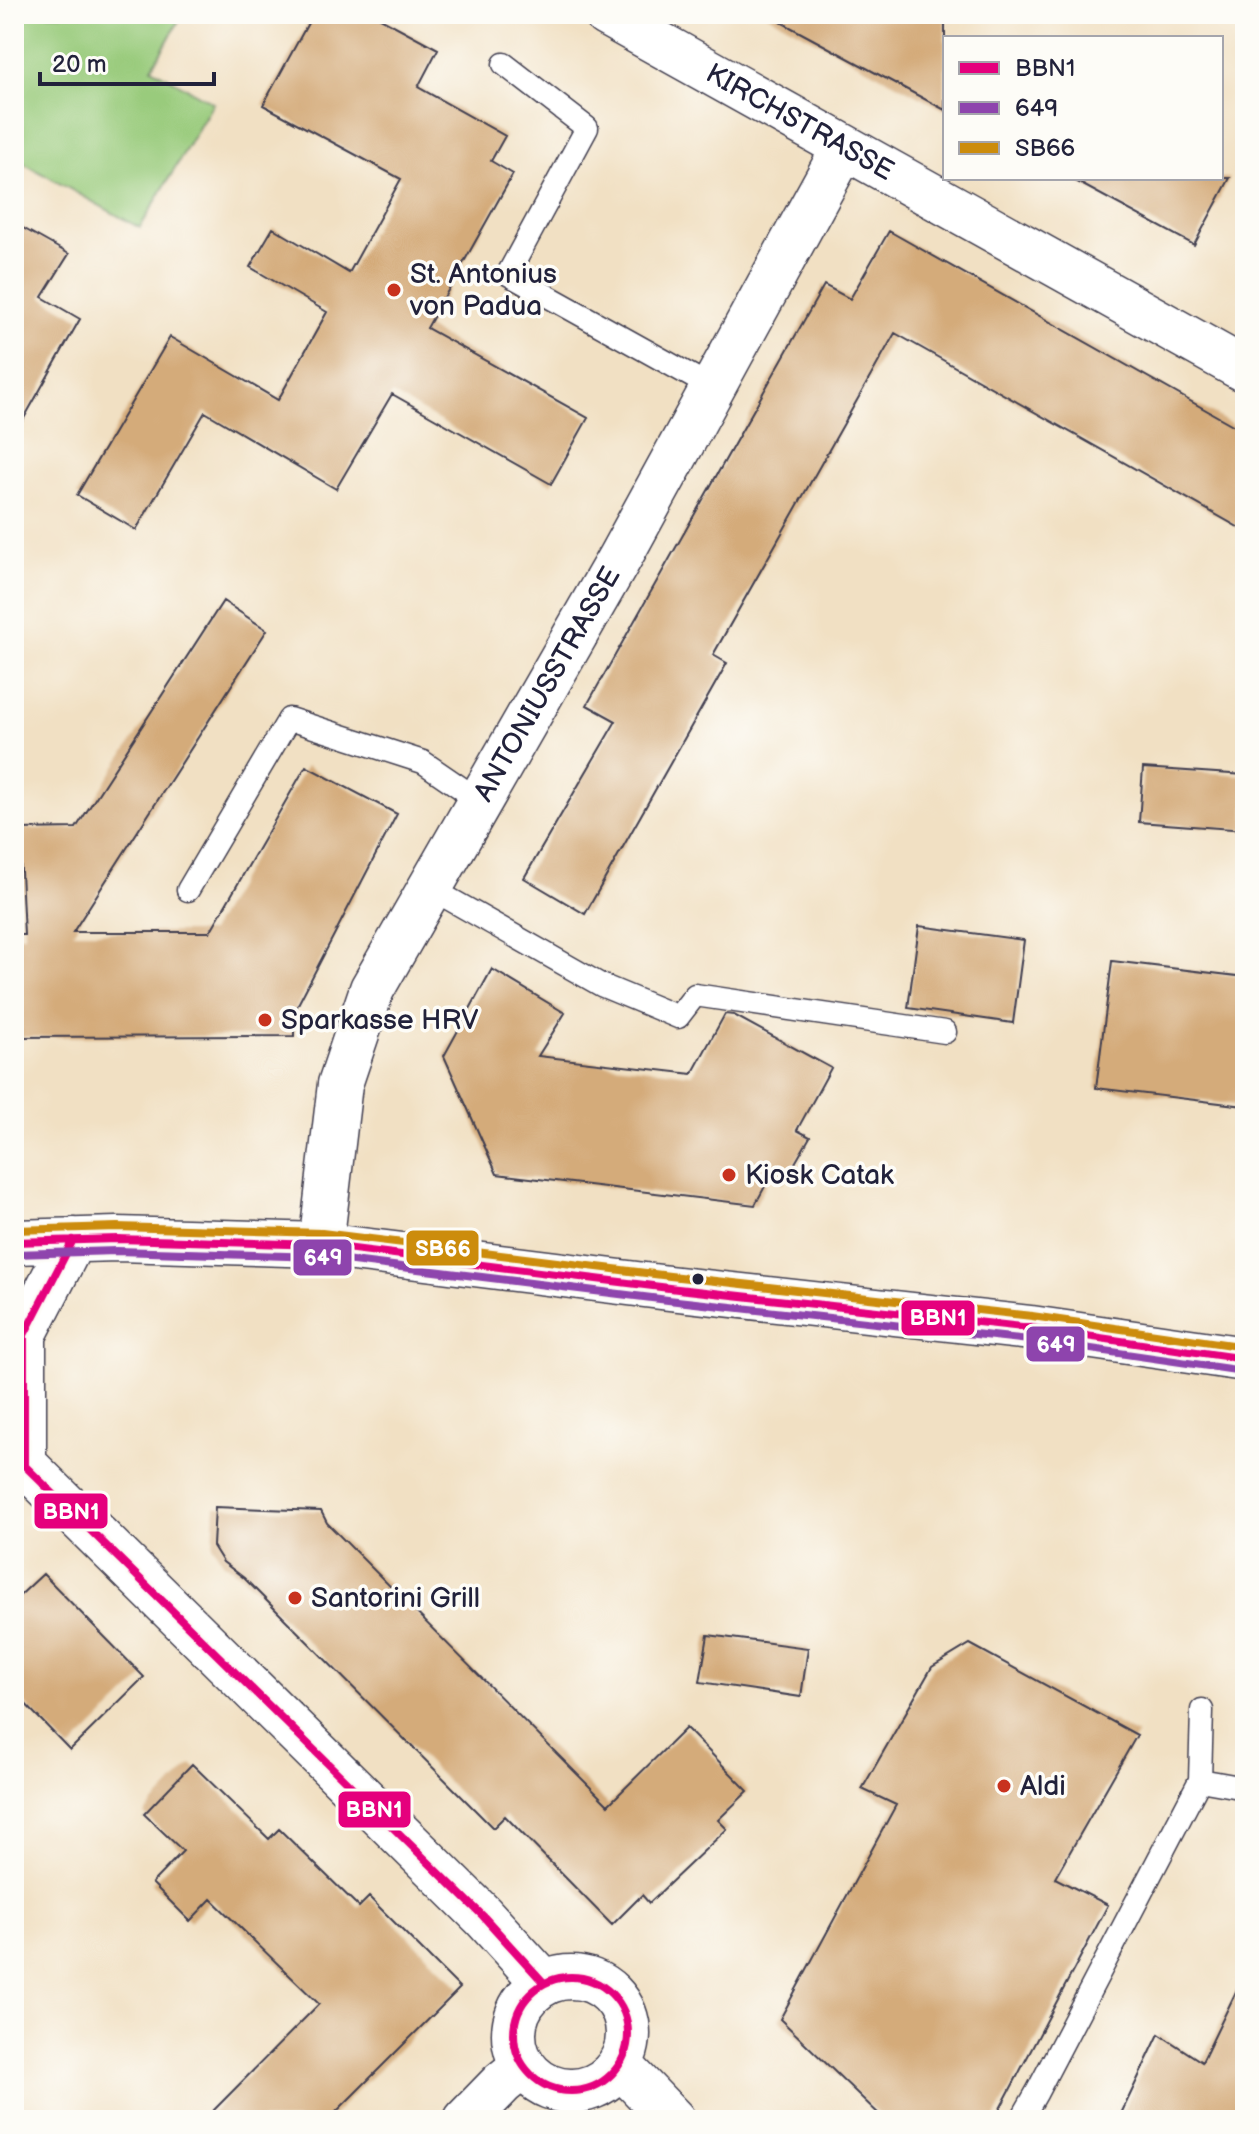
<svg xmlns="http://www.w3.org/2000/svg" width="1259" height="2134" font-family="'Balsamiq Sans',sans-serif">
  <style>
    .green { fill: #99cb7b; stroke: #5e765b; stroke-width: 2 }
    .building { fill: #d4ab7a }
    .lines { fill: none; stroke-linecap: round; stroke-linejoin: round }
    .lane-casing { stroke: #413e4f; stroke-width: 25 }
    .street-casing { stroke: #413e4f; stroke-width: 47 }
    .secondary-casing { stroke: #413e4f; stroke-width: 47 }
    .lane { stroke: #fff; stroke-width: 22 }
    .street { stroke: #fff; stroke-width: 44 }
    .secondary { stroke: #fff; stroke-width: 44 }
    .bus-1-casing { stroke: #fdfcf7; stroke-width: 14 }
    .bus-2-casing { stroke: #fdfcf7; stroke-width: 14 }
    .bus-3-casing { stroke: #fdfcf7; stroke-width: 14 }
    .bus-1 { stroke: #e5007d; stroke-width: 8 }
    .bus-2 { stroke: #8e44ad; stroke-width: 8 }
    .bus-3 { stroke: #cc8c0c; stroke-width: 8 }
    .poi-dot { fill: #c8321e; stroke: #fdfcf7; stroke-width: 3 }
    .bus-dot { fill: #22223b; stroke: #fdfcf7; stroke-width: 3 }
    .labels { text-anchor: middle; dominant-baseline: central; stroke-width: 7; stroke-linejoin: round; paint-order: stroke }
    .street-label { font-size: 28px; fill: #22223b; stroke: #fdfcf7 }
    .poi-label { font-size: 28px; fill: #22223b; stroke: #fdfcf7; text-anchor: start }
    .line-badge { stroke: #fdfcf7; stroke-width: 3 }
    .badge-label { font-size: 22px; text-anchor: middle; font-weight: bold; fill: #fff }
  </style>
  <rect width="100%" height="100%" fill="#fdfcf7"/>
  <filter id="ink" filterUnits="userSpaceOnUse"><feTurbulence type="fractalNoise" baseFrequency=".0125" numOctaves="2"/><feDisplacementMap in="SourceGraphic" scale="16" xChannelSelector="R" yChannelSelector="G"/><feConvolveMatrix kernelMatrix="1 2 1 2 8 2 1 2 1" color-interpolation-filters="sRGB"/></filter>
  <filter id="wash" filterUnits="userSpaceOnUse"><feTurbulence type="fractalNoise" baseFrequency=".006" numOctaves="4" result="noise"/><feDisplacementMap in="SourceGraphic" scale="32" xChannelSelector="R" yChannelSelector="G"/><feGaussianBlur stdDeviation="1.8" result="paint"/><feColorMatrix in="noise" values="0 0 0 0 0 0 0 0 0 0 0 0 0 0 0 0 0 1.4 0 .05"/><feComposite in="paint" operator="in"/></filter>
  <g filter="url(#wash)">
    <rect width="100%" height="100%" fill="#f1e0c3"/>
    <path class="green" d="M 14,14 L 183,14 L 152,68 L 213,103 L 140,228 L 14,158 Z"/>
    <g id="blocks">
      <path class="building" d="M 313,14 L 373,14 L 438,49 L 418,87 L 505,136 L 491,161 L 513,174 L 427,328 L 588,418 L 551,484 L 392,394 L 336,489 L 205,412 L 136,530 L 77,495 L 170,337 L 278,400 L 327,312 L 250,267 L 273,228 L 349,273 L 401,179 L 263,105 Z
        M 766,14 L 945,14 L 945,110 L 887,79 Z
        M 1070,178 L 1230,178 L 1194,245 Z
        M 14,223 L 69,254 L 42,297 L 80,319 L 14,436 Z
        M 889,231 L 1245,432 L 1245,531 L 895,333 L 713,655 L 727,663 L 585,914 L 524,878 L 616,721 L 587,705 L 824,285 L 850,299 Z
        M 223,601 L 267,630 L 73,932 L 210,932 L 306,766 L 397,814 L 294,1012 L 294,1036 L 14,1037 L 14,935 L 24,935 L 19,829 L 76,828 Z
        M 1143,768 L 1245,775 L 1245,830 L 1139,822 Z
        M 919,926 L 1024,940 L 1013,1023 L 908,1008 Z
        M 1112,961 L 1245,977 L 1245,1106 L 1096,1088 Z
        M 492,969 L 565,1013 L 538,1056 L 692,1074 L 725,1014 L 734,1015 L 831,1068 L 797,1130 L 810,1137 L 783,1184 L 770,1177 L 755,1205 L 497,1174 L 444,1056 Z
        M 215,1507 L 321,1511 L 327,1523 L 608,1805 L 686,1728 L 748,1791 L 718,1820 L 727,1829 L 649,1903 L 642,1895 L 612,1925 L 505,1816 L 493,1828 L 244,1578 L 223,1562 L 213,1546 Z
        M 43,1574 L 144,1677 L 70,1750 L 14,1692 L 14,1601 Z
        M 708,1635 L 808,1648 L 801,1697 L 700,1682 Z
        M 970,1644 L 1137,1735 L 1055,1878 L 1108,1905 L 994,2120 L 885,2120 L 780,2019 L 896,1805 L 862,1789 L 932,1667 Z
        M 192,1764 L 269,1839 L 279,1829 L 359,1907 L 369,1897 L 460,1988 L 328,2120 L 204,2120 L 319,2004 L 211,1899 L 190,1921 L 152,1883 L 183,1851 L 144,1814 Z
        M 1245,1973 L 1245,2120 L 1118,2120 L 1159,2034 L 1202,2062 Z"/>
    </g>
  </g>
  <g filter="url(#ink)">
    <use href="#blocks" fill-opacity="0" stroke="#413e4f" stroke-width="2"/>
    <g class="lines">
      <g class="lane-casing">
        <path id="lane" d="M 504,64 L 587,128 L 508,274 L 713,388
          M 430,888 L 601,985 L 678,1017 L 695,995 L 945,1032
          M 188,890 L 289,719 L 423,762 L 480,801
          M 1200,1780 L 1245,1788
          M 1021,2120 L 1037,2092 L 1200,1780 L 1202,1710"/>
      </g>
      <g class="street-casing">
        <g id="street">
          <path id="s1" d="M 606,14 L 1245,370"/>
          <path id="s2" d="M 321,1245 L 340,1084 L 372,989 L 620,557 L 844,148"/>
          <path d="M 466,2120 L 502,2083 L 523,2066"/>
        </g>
      </g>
      <g class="secondary-casing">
        <path id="secondary" d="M 14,1242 L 117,1239 L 321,1245 L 669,1288 L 1031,1328 L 1245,1359
          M 14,1454 L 483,1916 L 544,1983
          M 24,1465 L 24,1335 L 73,1240
          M514 2034a57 57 0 1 1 114 0a57 57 0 1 1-114 0Z
          M 620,2065 L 673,2120"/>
      </g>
      <use href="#lane" class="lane"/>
      <use href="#street" class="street"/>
      <use href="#secondary" class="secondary"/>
      <g class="bus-1-casing">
        <path id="bus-1" d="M 73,1240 L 24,1335 L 24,1465 L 483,1916 L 544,1983
          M 14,1242 L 117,1239 L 321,1245 L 669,1288 L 1031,1328 L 1245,1359
          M514 2034a57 57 0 1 1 114 0a57 57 0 1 1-114 0Z"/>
      </g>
      <g class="bus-2-casing">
        <path id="bus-2" d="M 14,1254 L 117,1251 L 320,1257 L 668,1300 L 1029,1340 L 1243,1371"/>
      </g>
      <g class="bus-3-casing">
        <path id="bus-3" d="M 14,1230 L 117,1227 L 322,1233 L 670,1276 L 1032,1316 L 1245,1347"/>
      </g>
      <use href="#bus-1" class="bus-1"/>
      <use href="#bus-2" class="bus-2"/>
      <use href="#bus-3" class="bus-3"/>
    </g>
  </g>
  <g class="poi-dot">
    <circle cx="394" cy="290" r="8"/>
    <circle cx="265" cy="1020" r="8"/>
    <circle cx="729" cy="1175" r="8"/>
    <circle cx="295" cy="1598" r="8"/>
    <circle cx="1004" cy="1786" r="8"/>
  </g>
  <circle class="bus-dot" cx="698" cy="1279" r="7"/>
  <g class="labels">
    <g class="street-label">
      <text stroke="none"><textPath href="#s1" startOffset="222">KIRCHSTRASSE</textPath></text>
      <text stroke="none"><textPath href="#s2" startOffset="614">ANTONIUSSTRASSE</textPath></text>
    </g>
    <g class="poi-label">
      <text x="410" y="274">St. Antonius<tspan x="410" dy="32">von Padua</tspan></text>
      <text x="281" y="1020">Sparkasse HRV</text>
      <text x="745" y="1175">Kiosk Catak</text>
      <text x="311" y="1598">Santorini Grill</text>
      <text x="1020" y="1786">Aldi</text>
    </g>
  </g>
  <g class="line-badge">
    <rect x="405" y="1229" width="75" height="38" rx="8" fill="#cc8c0c"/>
    <rect x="292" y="1238" width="61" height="39" rx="8" fill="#8e44ad"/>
    <rect x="900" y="1299" width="76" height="38" rx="8" fill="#e5007d"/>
    <rect x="1025" y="1325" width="61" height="38" rx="8" fill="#8e44ad"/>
    <rect x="33" y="1492" width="76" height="38" rx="8" fill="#e5007d"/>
    <rect x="337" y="1790" width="75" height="39" rx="8" fill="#e5007d"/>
  </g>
  <g class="badge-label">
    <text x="443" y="1256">SB66</text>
    <text x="323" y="1265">649</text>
    <text x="938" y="1325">BBN1</text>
    <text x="1056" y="1352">649</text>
    <text x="71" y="1519">BBN1</text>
    <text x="374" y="1817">BBN1</text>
  </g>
  <rect width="1259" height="2134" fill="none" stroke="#fdfcf7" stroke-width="48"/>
  <rect x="943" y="36" width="280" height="144" fill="#fdfcf7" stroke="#a5a5ac" stroke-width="2"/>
  <rect x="959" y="62" width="40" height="12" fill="#e5007d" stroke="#a5a5ac" stroke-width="2"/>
  <text x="1015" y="76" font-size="24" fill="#22223b">BBN1</text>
  <rect x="959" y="102" width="40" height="12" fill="#8e44ad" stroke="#a5a5ac" stroke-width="2"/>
  <text x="1015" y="116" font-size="24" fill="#22223b">649</text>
  <rect x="959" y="142" width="40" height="12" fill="#cc8c0c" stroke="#a5a5ac" stroke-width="2"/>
  <text x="1015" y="156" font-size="24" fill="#22223b">SB66</text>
  <path d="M40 72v12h174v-12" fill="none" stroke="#22223b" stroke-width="4"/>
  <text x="52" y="72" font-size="24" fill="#22223b" stroke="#fdfcf7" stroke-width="6" paint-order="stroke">20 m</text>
</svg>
